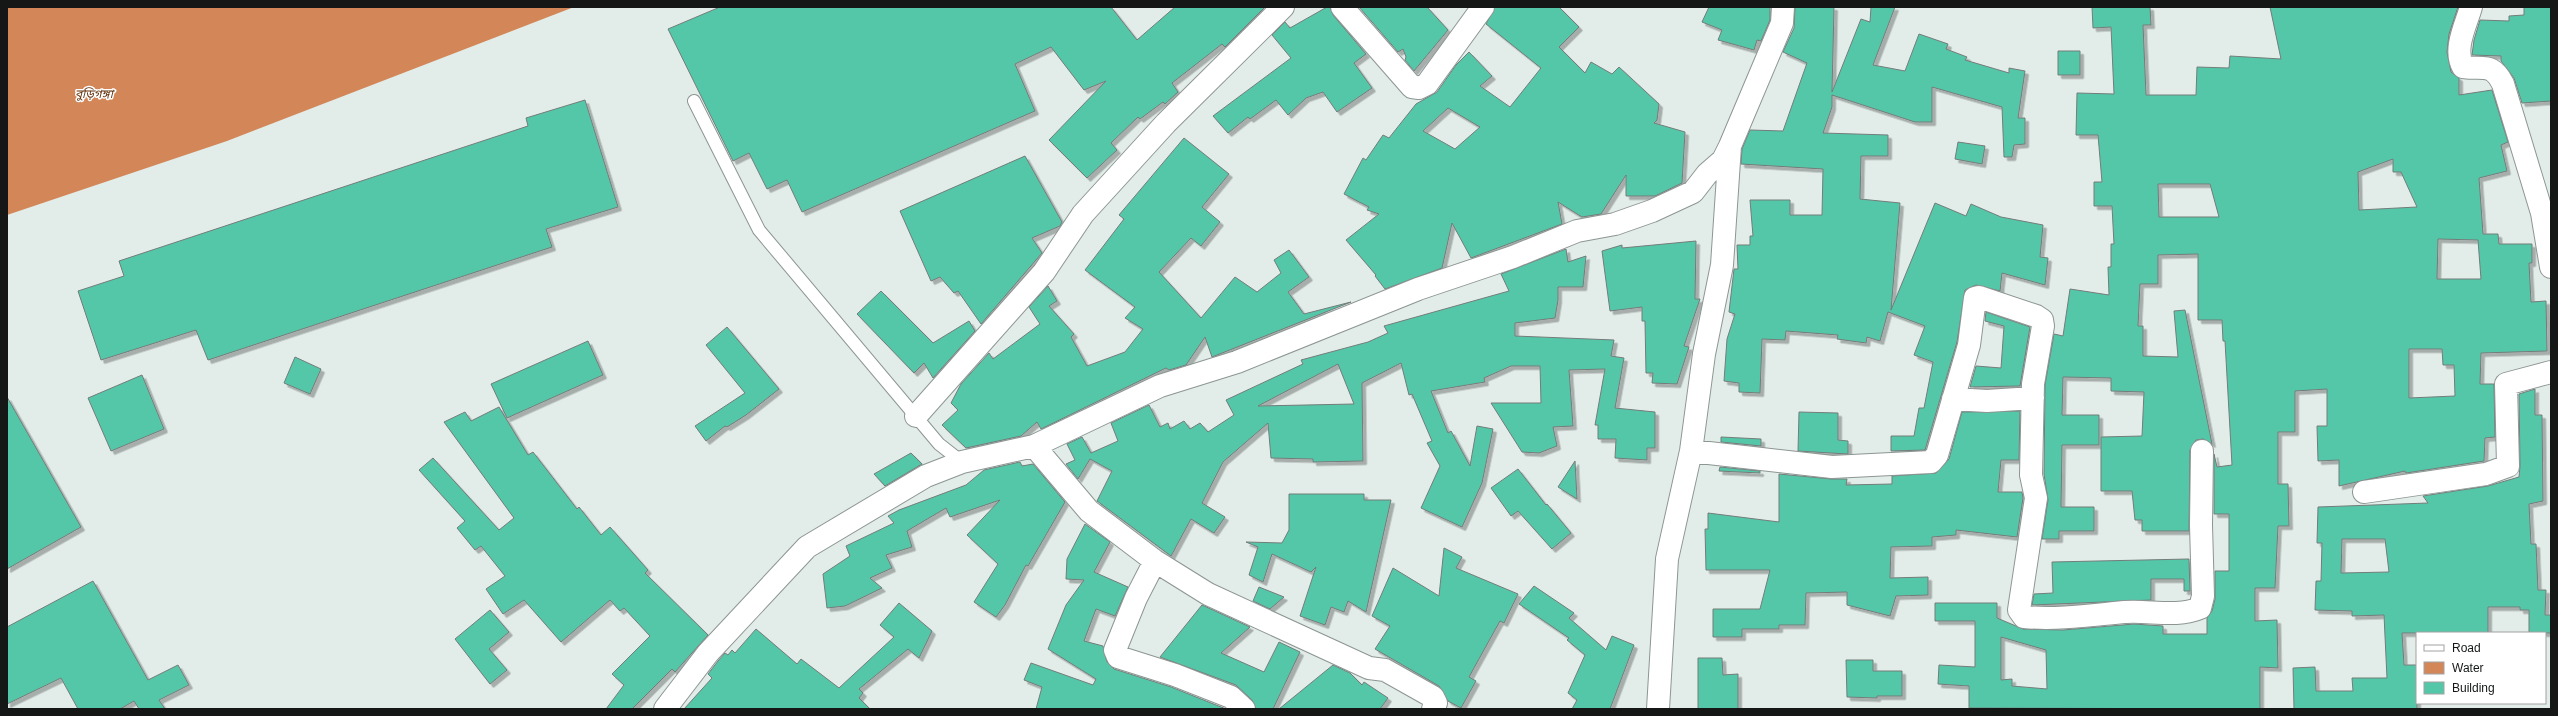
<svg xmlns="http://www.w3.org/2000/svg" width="2558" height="716" font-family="Helvetica,'Noto Sans Bengali',sans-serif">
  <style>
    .water { fill: #d38657 }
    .building { fill: #54c7a9; stroke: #737c79; fill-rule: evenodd; filter: url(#shadow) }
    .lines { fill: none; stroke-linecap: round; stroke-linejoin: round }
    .service-casing { stroke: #8d9693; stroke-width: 14 }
    .minor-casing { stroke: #8d9693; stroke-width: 24 }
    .service { stroke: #fff; stroke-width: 12 }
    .minor { stroke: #fff; stroke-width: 22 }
    .labels { text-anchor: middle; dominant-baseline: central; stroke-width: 3; stroke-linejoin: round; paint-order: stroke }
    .water-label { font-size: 12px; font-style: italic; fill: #663410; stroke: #fff }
  </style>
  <defs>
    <filter id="shadow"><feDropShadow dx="3.5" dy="3.5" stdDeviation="0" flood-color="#0004"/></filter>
  </defs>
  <rect width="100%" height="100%" fill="#e2ece8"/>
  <path class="water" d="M 7,7 L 574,7 L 227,141 L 7,215 Z"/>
  <path class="building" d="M 720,7 L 1111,7 L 1137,40 L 1175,7 L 1265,7 L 1225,47 L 1222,44 L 1172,83 L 1178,92 L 1165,104 L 1163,102 L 1140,119 L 1138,117 L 1111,143 L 1117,150 L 1087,178 L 1049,140 L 1106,81 L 1084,90 L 1051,47 L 1015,64 L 1035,111 L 802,212 L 787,180 L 767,189 L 749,153 L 733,161 L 668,29 Z
    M 1327,7 L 1330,7 L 1333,15 L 1366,54 L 1354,63 L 1372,88 L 1337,112 L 1323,92 L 1306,98 L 1288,115 L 1276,100 L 1250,119 L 1248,117 L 1228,133 L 1213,116 L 1291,58 L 1272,35 L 1285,22 L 1290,28 Z
    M 1359,7 L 1427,7 L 1448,30 L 1414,71 L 1405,60 L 1406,57 L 1403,49 L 1398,52 Z
    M 1495,7 L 1559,7 L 1579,27 L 1559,47 L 1585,73 L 1591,62 L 1612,74 L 1619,67 L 1659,104 L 1657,120 L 1654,123 L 1685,132 L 1682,183 L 1655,196 L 1626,196 L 1626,175 L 1601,214 L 1582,217 L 1558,202 L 1562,224 L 1471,258 L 1452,223 L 1442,268 L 1385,289 L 1375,276 L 1376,275 L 1346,240 L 1379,214 L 1367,210 L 1369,207 L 1344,194 L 1363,158 L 1366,160 L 1383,135 L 1389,138 L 1416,104 L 1437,92 L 1456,65 L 1469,52 L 1492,76 L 1480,86 L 1510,107 L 1541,68 L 1486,24 ZM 1448,108 L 1480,127 L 1455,149 L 1423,131 Z
    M 1709,7 L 1770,7 L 1770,20 L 1761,41 L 1757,40 L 1754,50 L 1718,40 L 1722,30 L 1702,22 Z
    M 1795,7 L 1834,7 L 1832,92 L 1861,19 L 1870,22 L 1871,7 L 1895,7 L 1873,65 L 1905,71 L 1919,34 L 1948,44 L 1946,49 L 1967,57 L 1965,60 L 2009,73 L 2009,68 L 2025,71 L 2018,118 L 2025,118 L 2025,144 L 2014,145 L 2012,157 L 2004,157 L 2002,107 L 1932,87 L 1932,122 L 1915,122 L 1832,95 L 1832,107 L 1823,133 L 1888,135 L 1888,156 L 1861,156 L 1860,199 L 1900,203 L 1891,310 L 1935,203 L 1966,216 L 1971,204 L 2001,217 L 2043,225 L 2040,257 L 2048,258 L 2045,285 L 2002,273 L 2000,291 L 1976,285 L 1965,290 L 1957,342 L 1925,450 L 1891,451 L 1891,436 L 1914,436 L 1919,408 L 1924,408 L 1933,362 L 1914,355 L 1925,326 L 1888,312 L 1880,341 L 1867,337 L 1866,343 L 1837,339 L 1838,335 L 1786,331 L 1785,340 L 1762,339 L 1760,393 L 1739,392 L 1739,383 L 1724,381 L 1727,339 L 1735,314 L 1729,312 L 1734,269 L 1738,269 L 1737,245 L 1750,245 L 1750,236 L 1753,236 L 1750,200 L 1790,200 L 1790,215 L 1822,215 L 1823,169 L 1741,164 L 1742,149 L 1750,130 L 1783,131 L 1807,63 L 1783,52 L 1794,28 Z
    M 2092,7 L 2150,7 L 2151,25 L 2143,25 L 2146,95 L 2196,95 L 2197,67 L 2229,68 L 2230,56 L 2281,59 L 2270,7 L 2458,7 L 2449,34 L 2447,52 L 2451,72 L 2459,78 L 2459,95 L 2492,90 L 2508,142 L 2501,145 L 2507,171 L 2479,178 L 2483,234 L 2498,234 L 2499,244 L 2532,244 L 2532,263 L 2529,263 L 2531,302 L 2546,301 L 2547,351 L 2481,353 L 2480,384 L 2494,384 L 2495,437 L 2485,438 L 2484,461 L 2406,473 L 2405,471 L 2339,486 L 2339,460 L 2318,461 L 2317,426 L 2327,426 L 2327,389 L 2295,391 L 2295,432 L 2278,432 L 2278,484 L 2288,484 L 2289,526 L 2278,526 L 2275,588 L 2255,588 L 2255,621 L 2277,620 L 2278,668 L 2260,667 L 2260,709 L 1969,708 L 1969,686 L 1938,684 L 1939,665 L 1975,667 L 1975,621 L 1935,621 L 1935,603 L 1997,603 L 1997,618 L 2023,629 L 2063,630 L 2134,624 L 2163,626 L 2163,634 L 2207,634 L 2207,618 L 2212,611 L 2215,599 L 2215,571 L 2229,571 L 2229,514 L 2214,514 L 2214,454 L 2217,467 L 2232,465 L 2225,341 L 2223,341 L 2222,320 L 2198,320 L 2198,254 L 2158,255 L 2158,284 L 2140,284 L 2138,326 L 2143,326 L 2143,356 L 2178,357 L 2174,311 L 2185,310 L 2212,444 L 2203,439 L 2196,440 L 2190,450 L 2189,531 L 2142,531 L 2142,520 L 2135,520 L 2132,491 L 2101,491 L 2101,437 L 2142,436 L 2144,392 L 2111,391 L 2111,378 L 2063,377 L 2062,415 L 2099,415 L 2099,445 L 2062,445 L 2061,507 L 2094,507 L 2094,531 L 2059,531 L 2059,539 L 2042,539 L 2048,500 L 2044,474 L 2045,385 L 2054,334 L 2063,336 L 2070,289 L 2109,295 L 2108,267 L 2111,267 L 2111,244 L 2114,244 L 2112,206 L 2094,206 L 2094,182 L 2102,182 L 2098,135 L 2076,135 L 2077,93 L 2114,94 L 2111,27 L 2093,28 ZM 2393,159 L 2393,172 L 2401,172 L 2417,207 L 2359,210 L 2358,172 ZM 2158,184 L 2210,184 L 2219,217 L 2159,217 ZM 2438,239 L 2478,240 L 2481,279 L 2437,279 ZM 2409,349 L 2442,349 L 2443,365 L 2454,365 L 2455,396 L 2409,398 ZM 2001,637 L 2046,650 L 2047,689 L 2012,686 L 2012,679 L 2001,680 Z
    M 2524,7 L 2551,7 L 2551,101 L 2522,103 L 2514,78 L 2501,61 L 2501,56 L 2472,55 L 2474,40 L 2480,20 L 2509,21 L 2509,16 L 2524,15 Z
    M 2058,51 L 2080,51 L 2080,75 L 2058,75 Z
    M 585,100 L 618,207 L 546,229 L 552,247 L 208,360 L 196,330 L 101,360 L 78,291 L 124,276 L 119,261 L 528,126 L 526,118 Z
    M 1184,138 L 1229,174 L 1202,207 L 1220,222 L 1201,246 L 1191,238 L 1159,272 L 1201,318 L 1235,277 L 1257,292 L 1281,273 L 1274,260 L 1289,250 L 1309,277 L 1288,292 L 1304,314 L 1351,302 L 1212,357 L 1205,337 L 1186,365 L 1169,370 L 1166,368 L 1041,429 L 1037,422 L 1021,436 L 966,448 L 942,425 L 958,410 L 951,403 L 961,384 L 989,353 L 993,359 L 1040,324 L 1029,307 L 1048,286 L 1057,301 L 1049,306 L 1074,334 L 1071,337 L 1087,366 L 1125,352 L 1143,329 L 1125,318 L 1135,307 L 1085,270 L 1124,219 L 1119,215 Z
    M 1958,142 L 1985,146 L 1982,164 L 1955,159 Z
    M 1025,156 L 1062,222 L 1060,226 L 1032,238 L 1042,253 L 981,324 L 958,291 L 954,293 L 940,277 L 931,281 L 900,211 Z
    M 1696,241 L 1695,299 L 1700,299 L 1684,346 L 1689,347 L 1677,384 L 1652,383 L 1653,373 L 1646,373 L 1645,321 L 1642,321 L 1642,307 L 1610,311 L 1602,251 L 1622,245 L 1622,248 Z
    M 1566,249 L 1568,262 L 1586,256 L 1583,287 L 1558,287 L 1558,300 L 1555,318 L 1515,323 L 1515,336 L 1614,340 L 1611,356 L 1624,358 L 1615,408 L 1655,412 L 1655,448 L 1647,448 L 1647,460 L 1615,458 L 1616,439 L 1598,439 L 1598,425 L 1595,425 L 1605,369 L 1569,370 L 1573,426 L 1553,427 L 1557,446 L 1539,453 L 1522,452 L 1491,403 L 1541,403 L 1540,366 L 1511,366 L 1484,378 L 1485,382 L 1431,391 L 1448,433 L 1451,431 L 1470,466 L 1477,426 L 1493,429 L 1482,483 L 1462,527 L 1421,508 L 1440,466 L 1427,443 L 1432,441 L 1412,394 L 1409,395 L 1401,363 L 1362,383 L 1363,461 L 1313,462 L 1313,459 L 1271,458 L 1268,423 L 1223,462 L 1202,503 L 1225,517 L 1214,533 L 1191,519 L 1171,556 L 1097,501 L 1112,471 L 1090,459 L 1078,479 L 1066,464 L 1075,460 L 1067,444 L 1082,437 L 1091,453 L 1118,441 L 1111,423 L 1149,405 L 1160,427 L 1168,423 L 1170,429 L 1184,421 L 1190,429 L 1200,423 L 1208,432 L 1234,415 L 1226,400 L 1303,364 L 1301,360 L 1368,342 L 1388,333 L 1384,326 L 1509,291 L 1501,274 ZM 1338,364 L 1354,404 L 1258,406 Z
    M 881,291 L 933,343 L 969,321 L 975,331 L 933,378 L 924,363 L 914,373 L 857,314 Z
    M 1986,312 L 2030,327 L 2020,386 L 1970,387 L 1976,366 L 2001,368 L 2004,326 L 1985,321 Z
    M 727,327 L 779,389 L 746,415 L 727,427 L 725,426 L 706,441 L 695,426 L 745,393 L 706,345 Z
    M 588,341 L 603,375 L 507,418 L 491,384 Z
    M 295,357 L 321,369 L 310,394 L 284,383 Z
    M 142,375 L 164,429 L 111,451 L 88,398 Z
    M 2535,389 L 2535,415 L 2542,415 L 2543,501 L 2529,504 L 2531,544 L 2536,544 L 2538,590 L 2546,590 L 2545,615 L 2551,615 L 2551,633 L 2529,633 L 2529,610 L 2520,610 L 2520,607 L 2488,607 L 2488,633 L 2402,633 L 2404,665 L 2417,665 L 2417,709 L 2294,709 L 2293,668 L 2315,667 L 2316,691 L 2353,691 L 2352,678 L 2387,678 L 2384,615 L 2352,616 L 2352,611 L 2315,610 L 2316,581 L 2321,581 L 2322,543 L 2317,543 L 2318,507 L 2428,503 L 2423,496 L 2488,486 L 2519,477 L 2520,466 L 2519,394 ZM 2342,539 L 2385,539 L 2389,572 L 2341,573 Z
    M 7,397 L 81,527 L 7,569 Z
    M 499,407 L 528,455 L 533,452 L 577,509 L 579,507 L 601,535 L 610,527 L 648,570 L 645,573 L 708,635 L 675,672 L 672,669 L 632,709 L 606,709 L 624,685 L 612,674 L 650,636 L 624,608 L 620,611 L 610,600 L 561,642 L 524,600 L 503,614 L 486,589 L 505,576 L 481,546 L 475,550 L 457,528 L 465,521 L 419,470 L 433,458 L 499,530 L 514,518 L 444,422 L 465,412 L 471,421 Z
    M 2020,411 L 2019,460 L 2001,460 L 1998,492 L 2022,492 L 2023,498 L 2017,537 L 1956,530 L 1956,535 L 1932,537 L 1932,546 L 1891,547 L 1890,578 L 1928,577 L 1928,595 L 1896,596 L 1890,616 L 1847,605 L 1847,592 L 1806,593 L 1805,625 L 1779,625 L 1779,629 L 1742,629 L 1742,637 L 1713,637 L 1713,609 L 1760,609 L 1770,570 L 1706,570 L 1705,529 L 1708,529 L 1708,513 L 1779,522 L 1779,474 L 1831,479 L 1847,479 L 1846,485 L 1892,484 L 1892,476 L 1936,473 L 1949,459 L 1962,412 Z
    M 1799,412 L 1838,413 L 1838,440 L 1848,441 L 1848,454 L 1798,451 Z
    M 1721,437 L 1761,439 L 1761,446 L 1721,442 Z
    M 911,453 L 922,464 L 885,486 L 874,474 Z
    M 1575,461 L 1577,499 L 1558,487 Z
    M 1020,462 L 1022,466 L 1033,464 L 1065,502 L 1028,566 L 1026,565 L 1005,605 L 996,617 L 974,602 L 998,564 L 967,535 L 1000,500 L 950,517 L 946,508 L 907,531 L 912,547 L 886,555 L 892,568 L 870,578 L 882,588 L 845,606 L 827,608 L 823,574 L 850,556 L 846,546 L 894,523 L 888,516 L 899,510 L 966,485 L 984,470 Z
    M 1720,467 L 1760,471 L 1760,473 L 1719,471 Z
    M 1518,469 L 1546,505 L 1547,504 L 1571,533 L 1552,549 L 1518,511 L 1511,516 L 1491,488 Z
    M 1289,494 L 1364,494 L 1364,500 L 1391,500 L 1366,612 L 1348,601 L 1344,612 L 1331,607 L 1325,625 L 1300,616 L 1316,567 L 1311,572 L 1272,554 L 1263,582 L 1249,575 L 1258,547 L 1246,542 L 1282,543 L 1289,530 Z
    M 1085,524 L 1110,542 L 1094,572 L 1128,587 L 1115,616 L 1096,609 L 1084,641 L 1103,646 L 1107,662 L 1114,669 L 1171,687 L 1226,709 L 1036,709 L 1042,687 L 1024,680 L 1031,663 L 1093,685 L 1096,679 L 1048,649 L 1066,605 L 1084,580 L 1066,579 L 1067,559 Z
    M 1444,548 L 1462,557 L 1456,568 L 1518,594 L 1504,623 L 1500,621 L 1469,677 L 1476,681 L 1461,708 L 1448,701 L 1439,686 L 1375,649 L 1390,626 L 1372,616 L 1393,568 L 1439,596 Z
    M 2189,559 L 2190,591 L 2184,591 L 2184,579 L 2151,579 L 2151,600 L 2032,605 L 2034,594 L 2053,593 L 2052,562 Z
    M 93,581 L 148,680 L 178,665 L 189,685 L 159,700 L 165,709 L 139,709 L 134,701 L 120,709 L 78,709 L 61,678 L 7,704 L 7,627 Z
    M 1534,586 L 1574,613 L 1569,618 L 1606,650 L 1612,636 L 1634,645 L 1610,709 L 1572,709 L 1577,700 L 1568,693 L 1585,655 L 1567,640 L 1569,638 L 1519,604 Z
    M 1259,587 L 1284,597 L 1270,609 L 1253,601 Z
    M 899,603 L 932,631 L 919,658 L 908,649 L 859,689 L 863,693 L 859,698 L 870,709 L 684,709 L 712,678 L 708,674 L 718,661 L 725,653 L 728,655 L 732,650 L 735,653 L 756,629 L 797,664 L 801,659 L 839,688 L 894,637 L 880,625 Z
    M 1202,605 L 1250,627 L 1221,653 L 1264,672 L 1279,642 L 1300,652 L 1273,709 L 1256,709 L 1252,700 L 1236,685 L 1160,657 Z
    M 490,610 L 509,632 L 489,649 L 507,670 L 490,684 L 455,639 Z
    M 1698,658 L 1722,658 L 1723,675 L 1738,674 L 1738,709 L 1698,709 Z
    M 1846,660 L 1873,660 L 1873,671 L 1902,671 L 1902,696 L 1877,696 L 1877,698 L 1847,697 Z
    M 1333,665 L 1350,673 L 1362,685 L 1364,682 L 1388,698 L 1380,709 L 1279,709 Z"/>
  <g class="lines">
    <g class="service-casing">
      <path id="service" d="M 694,101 L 759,230 L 939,444 L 962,462"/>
    </g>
    <g class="minor-casing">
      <path id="minor" d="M 1342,7 L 1412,87 L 1419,88 L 1427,84 L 1483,7
        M 2471,7 C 2466,25 2453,49 2463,67 C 2484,70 2492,62 2503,84 L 2542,213 L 2551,267
        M 1953,399 L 1987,401 L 2033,398
        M 916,416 L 1044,272 L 1083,214 L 1166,123 L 1283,7
        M 1034,446 L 1089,511 L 1155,561 L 1208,594 L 1369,668 L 1385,670 L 1433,697 L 1436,703 L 1433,709
        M 1691,451 L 1832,467 L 1931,462 L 1937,455 L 1969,345 L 1975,298 L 1979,297 L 2036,316 L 2042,320 L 2043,326 L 2033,384 L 2031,475 L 2036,498 L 2019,610 L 2024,617 C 2058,620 2092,615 2125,612 C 2149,610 2177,618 2200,608 L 2203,596 L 2201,525 L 2202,451
        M 2364,492 L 2486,474 L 2508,466 L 2506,384 L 2551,372
        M 1155,561 L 1136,598 L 1115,650 L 1118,657 L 1175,675 L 1231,697 L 1244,709
        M 665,709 L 708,653 L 807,547 L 926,476 L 962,462 L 1034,446 L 1160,386 L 1237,362 L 1418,289 L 1513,257 L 1577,231 L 1615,224 L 1652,211 L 1693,192 L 1707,174 L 1723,160 L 1730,146 L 1782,23 L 1783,7
        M 1658,709 L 1667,559 L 1691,451 L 1704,354 L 1722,265 L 1730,146"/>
    </g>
    <use href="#service" class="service"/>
    <use href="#minor" class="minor"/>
  </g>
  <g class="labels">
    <g class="water-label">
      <text x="94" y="94">বুড়িগঙ্গা</text>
    </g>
  </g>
  <rect width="2558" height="716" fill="none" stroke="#141716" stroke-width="16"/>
  <rect x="2416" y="632" width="130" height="72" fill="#ffffff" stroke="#a1a2a2"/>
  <rect x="2424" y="645" width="20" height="6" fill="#ffffff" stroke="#a1a2a2"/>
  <text x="2452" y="652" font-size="12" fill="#141716">Road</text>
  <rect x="2424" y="662" width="20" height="12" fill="#d38657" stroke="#a1a2a2"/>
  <text x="2452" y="672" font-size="12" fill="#141716">Water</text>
  <rect x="2424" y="682" width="20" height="12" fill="#54c7a9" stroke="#a1a2a2"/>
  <text x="2452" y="692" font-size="12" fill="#141716">Building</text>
</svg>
